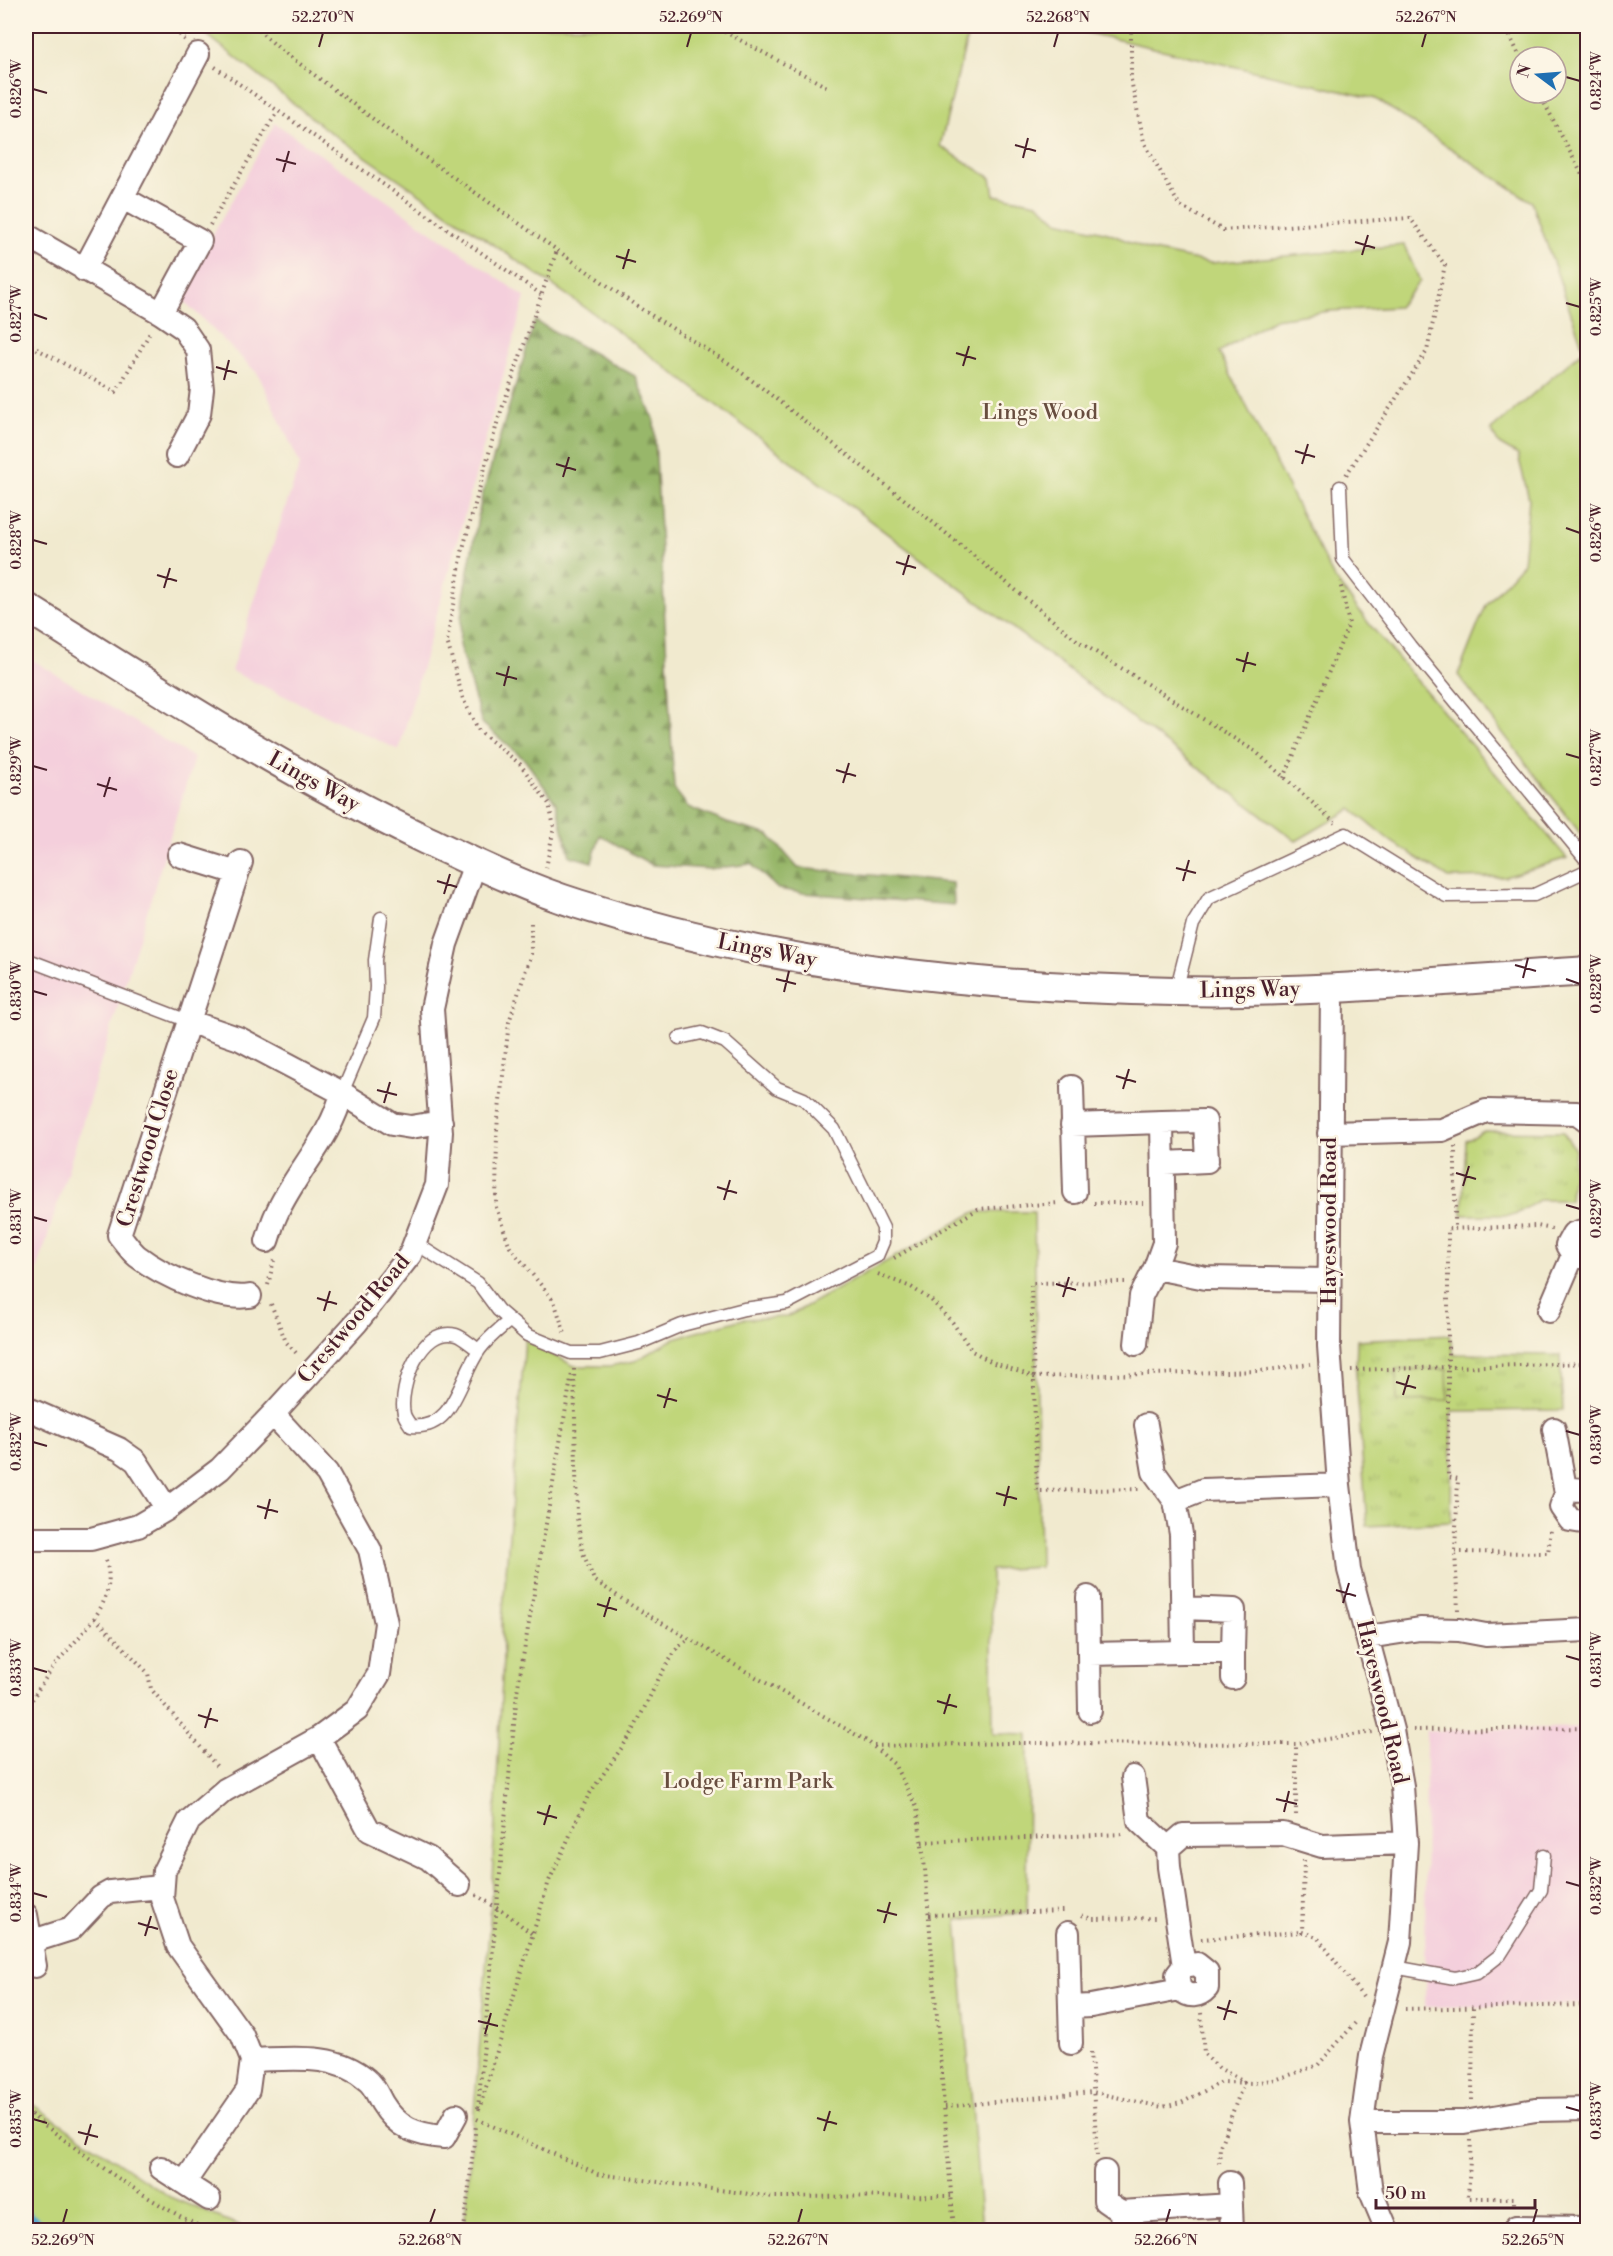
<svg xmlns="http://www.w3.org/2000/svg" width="1613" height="2256" font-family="'Libre Bodoni',serif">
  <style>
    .built { fill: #f4cfdc }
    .grass { fill: url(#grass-tufts); stroke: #857a52; stroke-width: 1.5 }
    .forest { fill: url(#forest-firs); stroke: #716b4a; stroke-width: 1.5 }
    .green { fill: #c0d67a; stroke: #857a52; stroke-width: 1.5; fill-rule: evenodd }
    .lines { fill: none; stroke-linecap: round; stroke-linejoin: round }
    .stream { stroke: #57a9d2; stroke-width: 6 }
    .service-casing { stroke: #846664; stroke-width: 15 }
    .minor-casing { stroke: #846664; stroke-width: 26 }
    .tertiary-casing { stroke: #846664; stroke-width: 32 }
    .path { stroke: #846664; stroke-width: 4; stroke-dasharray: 1.5 4.5; stroke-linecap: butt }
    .service { stroke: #fff; stroke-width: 12 }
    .minor { stroke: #fff; stroke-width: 22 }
    .tertiary { stroke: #fff; stroke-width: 28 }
    .ticks { fill: none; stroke: #4a1f2b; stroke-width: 2 }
    .labels { text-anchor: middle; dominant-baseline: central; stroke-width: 5; stroke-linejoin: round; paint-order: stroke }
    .park-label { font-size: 22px; fill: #684d3f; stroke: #fcf5e5 }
    .street-label { font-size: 22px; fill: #4a1f2b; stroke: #fcf5e5 }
    .neatline { fill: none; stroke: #4a1f2b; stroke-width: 2 }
    .ticks-label { font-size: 15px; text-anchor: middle; fill: #4a1f2b }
  </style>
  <defs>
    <pattern id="grass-tufts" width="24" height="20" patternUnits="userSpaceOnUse" patternTransform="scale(1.5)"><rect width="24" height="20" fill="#c0d67a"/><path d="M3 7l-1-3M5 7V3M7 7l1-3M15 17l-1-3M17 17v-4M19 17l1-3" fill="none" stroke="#a6b76a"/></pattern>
    <pattern id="forest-firs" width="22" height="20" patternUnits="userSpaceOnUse" patternTransform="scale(1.5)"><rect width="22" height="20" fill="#98b76a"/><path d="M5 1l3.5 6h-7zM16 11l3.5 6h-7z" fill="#7e9457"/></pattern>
  </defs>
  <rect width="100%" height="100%" fill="#fcf5e5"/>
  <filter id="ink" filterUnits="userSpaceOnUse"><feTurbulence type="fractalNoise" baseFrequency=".0167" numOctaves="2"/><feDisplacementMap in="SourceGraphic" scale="12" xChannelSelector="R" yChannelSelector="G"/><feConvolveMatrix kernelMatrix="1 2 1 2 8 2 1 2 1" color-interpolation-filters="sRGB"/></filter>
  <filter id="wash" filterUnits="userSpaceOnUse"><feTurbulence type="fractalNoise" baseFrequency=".008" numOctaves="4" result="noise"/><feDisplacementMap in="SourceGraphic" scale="24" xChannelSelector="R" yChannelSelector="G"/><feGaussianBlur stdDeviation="1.35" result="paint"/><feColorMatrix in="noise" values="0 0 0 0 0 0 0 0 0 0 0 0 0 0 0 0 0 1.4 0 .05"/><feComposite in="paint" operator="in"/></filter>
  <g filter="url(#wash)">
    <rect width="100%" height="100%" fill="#f1eacf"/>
    <path class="built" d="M 275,123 L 525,297 L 399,750 L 231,671 L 300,464 L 258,374 L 179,296 Z
      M 26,656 L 194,758 L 37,1271 L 26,1259 Z
      M 1587,1727 L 1587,2004 L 1425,2007 L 1426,1731 Z"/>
    <path class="grass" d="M 1484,1131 L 1563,1132 L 1575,1150 L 1570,1200 L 1539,1200 L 1515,1215 L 1462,1215 L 1466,1141 Z
      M 1450,1335 L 1453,1354 L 1560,1355 L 1563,1410 L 1452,1411 L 1451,1522 L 1367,1526 L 1356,1372 L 1357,1340 Z"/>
    <path class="forest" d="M 535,321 L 635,376 L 654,420 L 674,789 L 688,807 L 727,823 L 769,835 L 798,868 L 953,883 L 954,905 L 803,893 L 778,889 L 751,864 L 709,869 L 652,865 L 600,835 L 592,862 L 570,856 L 556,803 L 525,760 L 482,723 L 459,645 L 463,597 L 482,496 Z"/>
    <path class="green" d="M 196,26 L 970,26 L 940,146 L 991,178 L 994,195 L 1037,203 L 1058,221 L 1108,233 L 1149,250 L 1211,263 L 1404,245 L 1420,281 L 1398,307 L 1330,311 L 1274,319 L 1219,352 L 1333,576 L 1370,625 L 1567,858 L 1505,877 L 1449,878 L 1392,842 L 1351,809 L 1296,841 L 599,317 L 327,130 Z
      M 1058,26 L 1587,26 L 1587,842 L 1458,675 L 1486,605 L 1523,563 L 1529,499 L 1518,455 L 1499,444 L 1491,430 L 1584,350 L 1532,202 L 1376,99 ZM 1520,57 L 1556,57 L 1556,93 L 1520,93 Z
      M 975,1212 L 1034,1212 L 1040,1567 L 991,1570 L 993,1733 L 1028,1734 L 1027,1912 L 957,1920 L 982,2230 L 464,2230 L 490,1920 L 503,1659 L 502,1621 L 525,1340 L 574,1366 L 609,1366 L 635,1361 L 675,1338 L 743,1319 L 787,1317 Z
      M 1447,1369 L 1448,1400 L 1397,1401 L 1396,1370 Z
      M 26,2100 L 170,2197 L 250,2230 L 26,2230 Z"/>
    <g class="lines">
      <path class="stream" d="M 26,2212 L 49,2230"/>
    </g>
  </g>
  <g filter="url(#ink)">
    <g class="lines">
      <g class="service-casing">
        <path id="service" d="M 1340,487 L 1343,559 L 1410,646 L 1588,862
          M 26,959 L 188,1021
          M 1176,991 L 1193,924 L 1209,898 L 1346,834 L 1446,896 L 1534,895 L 1588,870
          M 342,1093 L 374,1018 L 376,987 L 375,960 L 381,918
          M 415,1243 L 478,1283 L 498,1310 L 527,1335 L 571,1353 L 600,1353 L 639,1343 L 682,1325 L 744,1309 L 787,1303 L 877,1256 L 883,1242 L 883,1228 L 834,1129 L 804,1099 L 777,1088 L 725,1042 L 702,1033 L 679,1038
          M 479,1350 C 472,1346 463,1337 456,1335 C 421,1325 398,1388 404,1414 C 405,1418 409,1423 411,1426 C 455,1431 459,1377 480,1349 C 488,1338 500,1329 510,1320
          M 1394,1967 L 1455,1978 L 1477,1973 L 1500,1955 L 1541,1890 L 1544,1855"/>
      </g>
      <g class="minor-casing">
        <path id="minor" d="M 123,198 L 200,241 L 161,313
          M 26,235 L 161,313 L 183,328 L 198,350 L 202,389 L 199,414 L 177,456
          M 84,270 L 198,54
          M 179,855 L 237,873
          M 241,862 L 119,1235 C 125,1242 130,1250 137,1256 C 163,1276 218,1301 250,1296
          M 1332,988 L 1329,1346 L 1339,1485 L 1349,1570 L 1392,1730 L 1402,1786 L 1406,1843 L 1400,1942 L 1371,2056 L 1362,2122 L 1371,2192 L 1387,2230
          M 188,1021 L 240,1039 L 342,1093 L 392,1124 L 411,1127 L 441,1122
          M 1072,1087 L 1075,1192
          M 1162,1122 L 1205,1121 L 1207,1161 L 1165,1163
          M 1072,1125 L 1162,1122 L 1164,1243 L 1155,1268 L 1206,1278 L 1328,1280
          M 1329,1133 L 1442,1130 L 1486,1111 L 1577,1113 L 1588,1121
          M 267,1241 C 270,1233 272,1223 276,1215 C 294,1173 331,1139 342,1093
          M 1586,1256 L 1580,1257 L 1573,1255 L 1567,1245 L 1573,1234 L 1582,1231 L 1588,1234
          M 1549,1311 L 1573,1255
          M 1136,1344 L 1141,1296 L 1155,1268
          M 26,1408 L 119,1449 L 136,1461 L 167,1509
          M 1146,1425 L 1154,1472 L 1175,1501
          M 1554,1429 L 1566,1493
          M 1588,1490 L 1571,1489 L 1566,1493 L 1561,1507 L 1570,1520 L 1582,1522 L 1588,1520
          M 26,1539 L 91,1539 L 138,1526 L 167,1509 L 220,1469 L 273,1414 L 357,1322 L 410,1255 L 437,1185 L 441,1132 L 432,1009 L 446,944 L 475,864
          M 1088,1597 L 1090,1711
          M 1183,1608 L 1234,1610 L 1233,1652 L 1183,1652
          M 1368,1637 L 1420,1629 L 1459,1630 L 1486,1635 L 1588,1630
          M 1233,1652 L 1233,1678
          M 1089,1654 L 1183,1652 L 1181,1534 L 1175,1501 L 1203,1490 L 1339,1485
          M 319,1738 L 369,1830 L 428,1858 L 459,1885
          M 1133,1777 L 1139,1821 L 1168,1848
          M 26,1915 L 35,1966
          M 1068,1933 L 1071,2043
          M 30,1942 L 71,1929 L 101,1897 L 110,1892 L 161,1887
          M 1184,1966 L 1169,1867 L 1168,1848 L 1183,1835 L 1283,1834 L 1322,1846 L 1406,1843
          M 1070,2007 L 1091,2006 L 1180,1989 C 1189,1998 1199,1997 1207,1988 L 1207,1972 L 1197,1964 L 1184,1966 L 1177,1975 L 1180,1989
          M 252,2060 C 290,2059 336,2052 367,2080 C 374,2085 378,2096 382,2103 C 397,2128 417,2135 444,2137 L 456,2115
          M 1362,2122 L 1464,2122 L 1536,2110 L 1588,2109
          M 161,2168 L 209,2199
          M 1105,2172 L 1105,2201 L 1121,2212 L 1122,2230
          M 184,2183 L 248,2090 L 252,2060 L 242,2035 L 178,1946 L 162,1898 L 164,1871 L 189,1821 L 225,1790 L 319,1738 L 357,1710 L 379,1674 L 386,1623 L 370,1550 L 327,1473 L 273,1414
          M 1230,2183 L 1232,2230
          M 1121,2212 L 1231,2205
          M 1516,2227 L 1588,2228"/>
      </g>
      <g class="tertiary-casing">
        <path id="tertiary" d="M 26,607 C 157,689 286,773 426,840 C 475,863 526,888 578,904 C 771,966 973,987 1174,991 C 1312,994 1450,980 1588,971"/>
      </g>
      <path class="path" d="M 171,26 L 185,40
        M 254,26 L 280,49 L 409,146 L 638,307 L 730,364 L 762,388 L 914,507 L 1078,641 L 1256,752 L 1335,823
        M 714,26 L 829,88
        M 1131,26 L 1131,80 L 1144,142 L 1179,205 L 1223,230 L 1410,218 L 1445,265 L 1427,351 L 1346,475
        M 1498,26 L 1507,30
        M 1507,30 L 1520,57
        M 215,67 L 542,295
        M 1539,93 L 1588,186
        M 210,225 L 277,112
        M 26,343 L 116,392 L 151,331
        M 1284,778 L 1349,624 L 1340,582
        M 546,868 L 554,827 L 549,804 L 520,764 L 479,731 L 463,699 L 447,641 L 462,552 L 498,420 L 557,250
        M 531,923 L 531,954 L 509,1022 L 497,1128 L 496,1207 L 510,1247 L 554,1301 L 565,1334
        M 1455,1146 L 1455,1228
        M 1094,1203 L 1143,1203
        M 894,1258 L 978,1209 L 1059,1203
        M 878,1274 L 911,1287 L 931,1300 L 953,1323 L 972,1351 L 994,1363 L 1034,1377 L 1260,1371 L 1310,1364
        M 1125,1282 L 1031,1283 L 1037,1491 L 1139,1489
        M 268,1285 L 274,1260
        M 271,1304 L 286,1342 L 298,1355
        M 574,1369 L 577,1518 L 583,1553 L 594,1580 L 634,1607 L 867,1741 L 894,1764 L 917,1808 L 925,1869 L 954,2230
        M 1351,1370 L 1588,1363
        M 1455,1552 L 1548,1553 L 1551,1529
        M 1458,1610 L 1455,1552 L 1458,1479 L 1448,1477 L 1448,1229 L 1537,1226 L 1552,1229
        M 95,1618 L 148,1673 L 151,1689 L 219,1769
        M 26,1710 C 34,1696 42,1683 51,1670 C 76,1636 122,1605 105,1558
        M 1413,1730 L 1588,1728
        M 874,1746 L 1011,1743 L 1296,1744 L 1373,1732
        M 1296,1815 L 1296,1744
        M 922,1842 L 1124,1834
        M 1304,1860 L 1302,1932 L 1317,1937 L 1363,1997
        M 476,1895 L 507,1914 L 532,1934
        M 929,1915 L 1064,1911
        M 1082,1915 L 1091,1919 L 1158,1918
        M 1201,1939 L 1302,1932
        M 1405,2009 L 1588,2005
        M 1201,2013 L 1204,2054 L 1219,2068 L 1244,2082 L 1220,2146 L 1219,2166
        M 1091,2052 L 1097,2155
        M 1472,2100 L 1473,2008
        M 945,2107 L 1092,2092 L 1162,2107 L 1181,2103 L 1222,2082 L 1254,2083 L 1278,2079 L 1318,2065 L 1357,2021
        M 478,2108 L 517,1692 L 572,1373
        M 479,2110 L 549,1881 L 588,1796 L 632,1733 L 661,1674 L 678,1647 L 689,1639
        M 26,2111 C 84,2155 141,2198 207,2230
        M 477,2119 L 598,2174 L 773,2197 L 953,2196
        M 1471,2140 L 1468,2198 L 1514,2198 L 1514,2208
        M 464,2230 L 476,2125"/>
      <use href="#service" class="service"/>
      <use href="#minor" class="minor"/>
      <use href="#tertiary" class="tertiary"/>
    </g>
  </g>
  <path class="ticks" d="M 319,47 L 323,33M 687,47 L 691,33M 1054,47 L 1058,33M 1422,47 L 1426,33M 1566,77 L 1580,81M 33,89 L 47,93M 1015,145 L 1036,151M 1023,158 L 1028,138M 276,159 L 296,164M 283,172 L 289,151M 1355,242 L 1375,248M 1362,255 L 1368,235M 616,256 L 636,262M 623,269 L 629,249M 1566,303 L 1580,307M 33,314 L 47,319M 956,353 L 976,359M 963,366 L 969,346M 216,367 L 237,373M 224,380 L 229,360M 1295,451 L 1315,457M 556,464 L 576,470M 1302,464 L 1308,444M 563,477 L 569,457M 1566,528 L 1580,533M 33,540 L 47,544M 896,562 L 916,568M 157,575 L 177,581M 903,575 L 909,555M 164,588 L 170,568M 1236,659 L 1256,665M 1243,672 L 1248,652M 496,673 L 517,679M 504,686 L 509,666M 1566,754 L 1580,758M 33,766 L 47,770M 836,770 L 856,776M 843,783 L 849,763M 97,784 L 117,790M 104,797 L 110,777M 1176,868 L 1196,873M 437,881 L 457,887M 1183,881 L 1189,860M 444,894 L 450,874M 1515,965 L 1536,971M 1523,978 L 1528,958M 776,979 L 796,984M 1566,979 L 1580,984M 33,991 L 47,995M 784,992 L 789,971M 1116,1076 L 1136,1082M 1123,1089 L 1129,1069M 377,1090 L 397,1095M 384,1103 L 390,1082M 1456,1173 L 1476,1179M 1463,1186 L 1469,1166M 717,1187 L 737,1193M 724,1200 L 730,1180M 1566,1205 L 1580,1209M 33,1217 L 47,1221M 1056,1284 L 1076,1290M 1063,1297 L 1069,1277M 317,1298 L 337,1304M 324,1311 L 330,1291M 1396,1382 L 1416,1388M 657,1395 L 677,1401M 1403,1395 L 1409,1375M 664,1408 L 670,1388M 1566,1431 L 1580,1435M 33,1442 L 47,1446M 996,1493 L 1017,1499M 257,1506 L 278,1512M 1004,1506 L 1009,1486M 265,1519 L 270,1499M 1336,1590 L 1356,1596M 1343,1603 L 1349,1583M 597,1604 L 617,1610M 604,1617 L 610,1597M 1566,1656 L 1580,1660M 33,1668 L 47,1672M 937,1701 L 957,1707M 944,1714 L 950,1694M 198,1715 L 218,1721M 205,1728 L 211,1708M 1276,1799 L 1297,1804M 537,1812 L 557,1818M 1284,1812 L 1289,1791M 544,1825 L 550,1805M 1566,1882 L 1580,1886M 33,1893 L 47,1897M 877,1910 L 897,1915M 138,1923 L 158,1929M 884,1923 L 890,1902M 145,1936 L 151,1916M 1217,2007 L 1237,2013M 1224,2020 L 1230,2000M 478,2021 L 498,2026M 485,2034 L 491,2013M 1566,2107 L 1580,2111M 817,2118 L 837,2124M 33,2119 L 47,2123M 824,2131 L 830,2111M 78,2132 L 98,2137M 85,2145 L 91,2124M 63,2223 L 67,2209M 430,2223 L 435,2209M 798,2223 L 802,2209M 1166,2223 L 1170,2209M 1533,2223 L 1537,2209"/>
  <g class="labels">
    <g class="park-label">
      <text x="1040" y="412">Lings Wood</text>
      <text x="748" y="1781">Lodge Farm Park</text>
    </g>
    <g class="street-label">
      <text transform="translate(314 782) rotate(29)">Lings Way</text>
      <text transform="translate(767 951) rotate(11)">Lings Way</text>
      <text transform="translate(1250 990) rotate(-1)">Lings Way</text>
      <text transform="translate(148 1148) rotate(-73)">Crestwood Close</text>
      <text transform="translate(1329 1221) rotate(-90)">Hayeswood Road</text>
      <text transform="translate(354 1319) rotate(-50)">Crestwood Road</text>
      <text transform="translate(1382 1702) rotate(77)">Hayeswood Road</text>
    </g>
  </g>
  <rect width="1613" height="2256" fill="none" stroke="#fcf5e5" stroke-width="66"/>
  <g transform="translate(1538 75) rotate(286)"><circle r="28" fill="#fcf5e5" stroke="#b59f9b" stroke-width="1.5"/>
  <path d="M0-4.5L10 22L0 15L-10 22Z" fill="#1f6fb2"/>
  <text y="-9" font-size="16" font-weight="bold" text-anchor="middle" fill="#4a1f2b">N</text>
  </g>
  <path d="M1376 2199v9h159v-9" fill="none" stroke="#4a1f2b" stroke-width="3"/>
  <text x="1385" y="2199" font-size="18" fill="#4a1f2b" stroke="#fcf5e5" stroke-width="4.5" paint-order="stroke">50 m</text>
  <rect x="33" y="33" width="1547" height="2190" class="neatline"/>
  <g class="ticks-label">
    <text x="323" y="22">52.270°N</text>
    <text x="691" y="22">52.269°N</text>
    <text x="1058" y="22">52.268°N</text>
    <text x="1426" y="22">52.267°N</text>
    <text transform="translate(1596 81) rotate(-90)" y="5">0.824°W</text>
    <text transform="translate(16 89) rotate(-90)" y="5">0.826°W</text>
    <text transform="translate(1596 307) rotate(-90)" y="5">0.825°W</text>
    <text transform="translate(16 314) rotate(-90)" y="5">0.827°W</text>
    <text transform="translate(1596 533) rotate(-90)" y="5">0.826°W</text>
    <text transform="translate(16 540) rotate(-90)" y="5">0.828°W</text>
    <text transform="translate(1596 758) rotate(-90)" y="5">0.827°W</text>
    <text transform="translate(16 766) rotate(-90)" y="5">0.829°W</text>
    <text transform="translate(1596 984) rotate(-90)" y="5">0.828°W</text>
    <text transform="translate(16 991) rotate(-90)" y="5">0.830°W</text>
    <text transform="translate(1596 1209) rotate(-90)" y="5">0.829°W</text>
    <text transform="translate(16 1217) rotate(-90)" y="5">0.831°W</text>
    <text transform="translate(1596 1435) rotate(-90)" y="5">0.830°W</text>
    <text transform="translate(16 1442) rotate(-90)" y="5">0.832°W</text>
    <text transform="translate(1596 1660) rotate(-90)" y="5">0.831°W</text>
    <text transform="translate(16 1668) rotate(-90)" y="5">0.833°W</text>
    <text transform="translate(1596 1886) rotate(-90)" y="5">0.832°W</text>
    <text transform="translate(16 1893) rotate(-90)" y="5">0.834°W</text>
    <text transform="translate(1596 2111) rotate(-90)" y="5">0.833°W</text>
    <text transform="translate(16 2119) rotate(-90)" y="5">0.835°W</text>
    <text x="63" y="2245">52.269°N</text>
    <text x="430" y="2245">52.268°N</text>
    <text x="798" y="2245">52.267°N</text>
    <text x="1166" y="2245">52.266°N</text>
    <text x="1533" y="2245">52.265°N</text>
  </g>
</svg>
